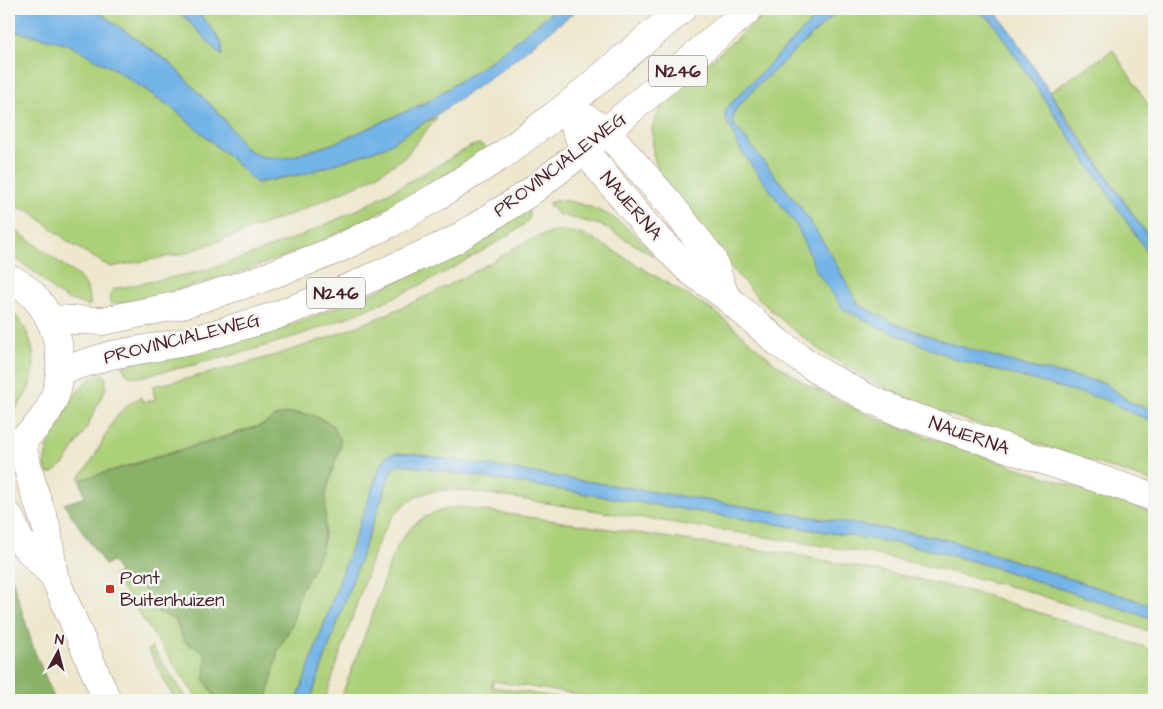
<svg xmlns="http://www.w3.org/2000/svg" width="1163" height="709" font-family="'Architects Daughter',sans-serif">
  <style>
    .green { fill: #acd079; stroke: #7b7852 }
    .forest { fill: #89b269; stroke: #6a684a }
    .water { fill: #73b4e7; stroke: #5e6a89 }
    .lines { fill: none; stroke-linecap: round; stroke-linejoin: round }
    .minor-casing { stroke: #9c837c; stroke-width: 29 }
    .major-casing { stroke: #9c837c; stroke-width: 29 }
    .minor { stroke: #fff; stroke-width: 28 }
    .major { stroke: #fff; stroke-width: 28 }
    .poi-dot { fill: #c8321e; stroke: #f6f6f2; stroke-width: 2 }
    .labels { text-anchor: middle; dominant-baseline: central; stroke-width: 5; stroke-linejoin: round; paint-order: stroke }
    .shield { fill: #f6f6f2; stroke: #7e6067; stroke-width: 1 }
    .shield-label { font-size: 18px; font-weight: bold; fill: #4a1f2b }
    .street-label { font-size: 19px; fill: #4a1f2b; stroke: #f6f6f2 }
    .poi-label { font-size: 19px; fill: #4a1f2b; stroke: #f6f6f2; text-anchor: start }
  </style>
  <rect width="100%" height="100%" fill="#f6f6f2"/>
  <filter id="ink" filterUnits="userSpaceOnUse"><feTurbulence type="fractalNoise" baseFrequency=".02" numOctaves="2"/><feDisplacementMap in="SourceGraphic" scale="10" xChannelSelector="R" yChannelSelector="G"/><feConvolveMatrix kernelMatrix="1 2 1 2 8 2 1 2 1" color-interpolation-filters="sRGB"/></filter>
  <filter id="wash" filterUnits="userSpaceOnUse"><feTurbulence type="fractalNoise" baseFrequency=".0096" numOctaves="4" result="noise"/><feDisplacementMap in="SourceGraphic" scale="20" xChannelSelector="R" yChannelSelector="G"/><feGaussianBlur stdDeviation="1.12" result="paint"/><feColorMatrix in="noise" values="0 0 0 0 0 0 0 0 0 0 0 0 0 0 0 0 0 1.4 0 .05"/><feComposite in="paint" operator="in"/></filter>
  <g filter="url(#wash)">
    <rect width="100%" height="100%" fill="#eee7cd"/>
    <path class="green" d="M 94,9 L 177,9 L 222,56 L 222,44 L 209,25 L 194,9 L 556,9 L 488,63 L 427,102 L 335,143 L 287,158 L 264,158 L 246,149 L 223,118 L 170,63 Z
      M 771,9 L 824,9 L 726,109 L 725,121 L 737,135 L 856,310 L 1019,374 L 1106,400 L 1154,420 L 1154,482 L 938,411 L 876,384 L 821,351 L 791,328 L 763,303 L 729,266 L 659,174 L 653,154 L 652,127 L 663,101 Z
      M 840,9 L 974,9 L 991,20 L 1154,262 L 1154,411 L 1130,402 L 1104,383 L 1029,367 L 949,343 L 895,324 L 858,304 L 801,208 L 732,122 L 735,110 L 757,86 Z
      M 9,30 L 66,43 L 116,70 L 174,109 L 236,163 L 256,183 L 308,173 L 385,147 L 425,122 L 437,117 L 404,158 L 367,181 L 297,212 L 183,254 L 110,267 L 70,243 L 30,211 L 9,205 Z
      M 1113,50 L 1154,114 L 1154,245 L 1050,92 Z
      M 478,144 L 485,147 L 488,150 C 433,183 379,215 321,241 C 257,270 189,288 121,303 L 111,304 C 108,298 109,294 113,289 L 199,272 L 248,256 L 305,234 L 357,210 L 430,170 L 469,147 Z
      M 561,200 C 603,206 629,224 655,257 L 603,226 L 557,214 L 548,203 Z
      M 527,208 C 531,215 530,219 525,224 C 444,279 351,321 258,348 C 219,360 179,368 140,377 C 130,377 126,375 122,366 L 283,327 L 317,315 L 379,290 L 439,261 Z
      M 9,227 L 21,234 L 78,276 L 86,285 L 91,304 L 88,306 L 67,299 L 55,292 L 37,274 L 9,253 Z
      M 561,231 L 581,234 L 594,239 L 717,313 L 775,363 L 806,384 L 844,404 L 890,424 L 947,444 L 1154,513 L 1154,606 L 956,542 L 930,536 L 415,454 L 395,453 L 380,467 L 297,700 L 267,700 L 278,650 L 287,635 L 295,614 L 296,602 L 300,591 L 321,551 L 324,540 L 324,503 L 330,475 L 332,425 C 311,411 286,408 265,424 L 80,480 L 79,477 C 105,452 105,413 141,397 L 143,402 L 155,400 L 153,386 C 248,366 334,340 422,298 C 444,288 465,277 486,265 C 511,251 532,234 561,231 Z
      M 15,315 C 42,345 40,389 9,415 L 9,321 Z
      M 103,374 L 106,379 L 106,388 L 86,429 L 64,464 L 53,473 L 48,474 C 38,458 55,434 62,419 C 67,409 72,398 80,388 C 85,382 95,375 103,374 Z
      M 399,464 L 920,547 L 987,565 L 1154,619 L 1154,633 L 1021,589 L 918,564 L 862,552 L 468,491 C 444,489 423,489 403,506 C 379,525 369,570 359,598 C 347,632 336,666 325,700 L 310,700 L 392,469 Z
      M 460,507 L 725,546 L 793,554 L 909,577 L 985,595 L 1154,650 L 1154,700 L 613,700 L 493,681 L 492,687 L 574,700 L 340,700 C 352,669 364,638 375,607 C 393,558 396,514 460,507 Z
      M 126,577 C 149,580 143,596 153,608 C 159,615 170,614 176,621 C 182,628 179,637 186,643 C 191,646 199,648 204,652 L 207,661 L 206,681 L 222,700 L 198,700 L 117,581 Z
      M 152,647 L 188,700 L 175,700 L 148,649 Z"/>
    <path class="forest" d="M 292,413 L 312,415 L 332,425 L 340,439 L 340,447 L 326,492 L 325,528 L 321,551 L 309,577 L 300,591 L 292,625 L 278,650 L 267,700 L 222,700 L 213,694 L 205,681 L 206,656 L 200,649 L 186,643 L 183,639 L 176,621 C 169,615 160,615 154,609 C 143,598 149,580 126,577 L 117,581 L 113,576 L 119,572 L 112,561 L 105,565 L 64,504 L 85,497 L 80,480 L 217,440 L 265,424 L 274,417 L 283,414 Z
      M 9,568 L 34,650 L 55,700 L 9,700 Z"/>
    <path class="water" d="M 9,9 L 94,9 L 170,63 L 223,118 L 246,149 L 264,157 L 287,158 L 335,143 L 427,102 L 488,63 L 556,9 L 578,9 L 500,71 L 439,113 L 385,147 L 308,173 L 256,183 L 236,163 L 174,109 L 116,70 L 66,43 L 9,30 Z
      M 177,9 L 194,9 L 209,25 L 222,44 L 222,56 Z
      M 824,9 L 840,9 L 757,86 L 735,110 L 732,122 L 801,208 L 829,251 L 858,304 L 895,324 L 949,343 L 1029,367 L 1104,383 L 1130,402 L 1154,411 L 1154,421 L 1134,414 L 1106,400 L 955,359 L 877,326 L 843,309 L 817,272 L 798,228 L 741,151 L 725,116 L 726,109 L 734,100 Z
      M 974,9 L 993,9 L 1013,35 L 1070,124 L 1154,245 L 1154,262 L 991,20 Z
      M 395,453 L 415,454 L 930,536 L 956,542 L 1154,606 L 1154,619 L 987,565 L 920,547 L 399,464 L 392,469 L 310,700 L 297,700 L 380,467 L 387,456 Z"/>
  </g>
  <g filter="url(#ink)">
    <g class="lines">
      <g class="minor-casing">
        <path id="minor" d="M 567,106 L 584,150 L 648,228 L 689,270 L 725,296 L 779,343 L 800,358 L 825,375 L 872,400 L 904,414 L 1154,497
          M 586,118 L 607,132 L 671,205 L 712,258 L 725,296"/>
      </g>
      <g class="major-casing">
        <path id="major" d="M 9,278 C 60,302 77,376 41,421 C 33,432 21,441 9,448
          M 50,319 L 103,321 L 180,305 L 258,280 L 336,250 L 389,224 L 436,197 L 504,154 L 567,106 L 682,9
          M 60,371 L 111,355 L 191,341 L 272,317 L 353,286 L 455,240 L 529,193 L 584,150 L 749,9
          M 21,441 L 33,488 L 47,529 L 54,576 L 107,700
          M 9,516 L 20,541 L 54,576"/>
      </g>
      <use href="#minor" class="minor"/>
      <use href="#major" class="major"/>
    </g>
  </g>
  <rect class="poi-dot" x="105" y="584" width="10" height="10" rx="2.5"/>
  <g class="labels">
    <g class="shield">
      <rect x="649" y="55.5" width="58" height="31" rx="4"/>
      <rect x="307" y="277.5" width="58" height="31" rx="4"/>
    </g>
    <g class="shield-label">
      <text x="678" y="71">N246</text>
      <text x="336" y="293">N246</text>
    </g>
    <g class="street-label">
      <text transform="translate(560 165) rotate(-37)">PROVINCIALEWEG</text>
      <text transform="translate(631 206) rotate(49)">NAUERNA</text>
      <text transform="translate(182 339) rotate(-14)">PROVINCIALEWEG</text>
      <text transform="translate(969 436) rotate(19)">NAUERNA</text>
    </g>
    <g class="poi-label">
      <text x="120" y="578">Pont<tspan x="120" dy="22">Buitenhuizen</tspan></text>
    </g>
  </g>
  <rect width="1163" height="709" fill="none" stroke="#f6f6f2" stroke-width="30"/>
  <g transform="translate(58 652) rotate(7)" stroke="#f6f6f2" stroke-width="4" paint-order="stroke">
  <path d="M0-4L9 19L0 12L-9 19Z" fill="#4a1f2b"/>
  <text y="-8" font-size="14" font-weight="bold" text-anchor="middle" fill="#4a1f2b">N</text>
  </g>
</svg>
